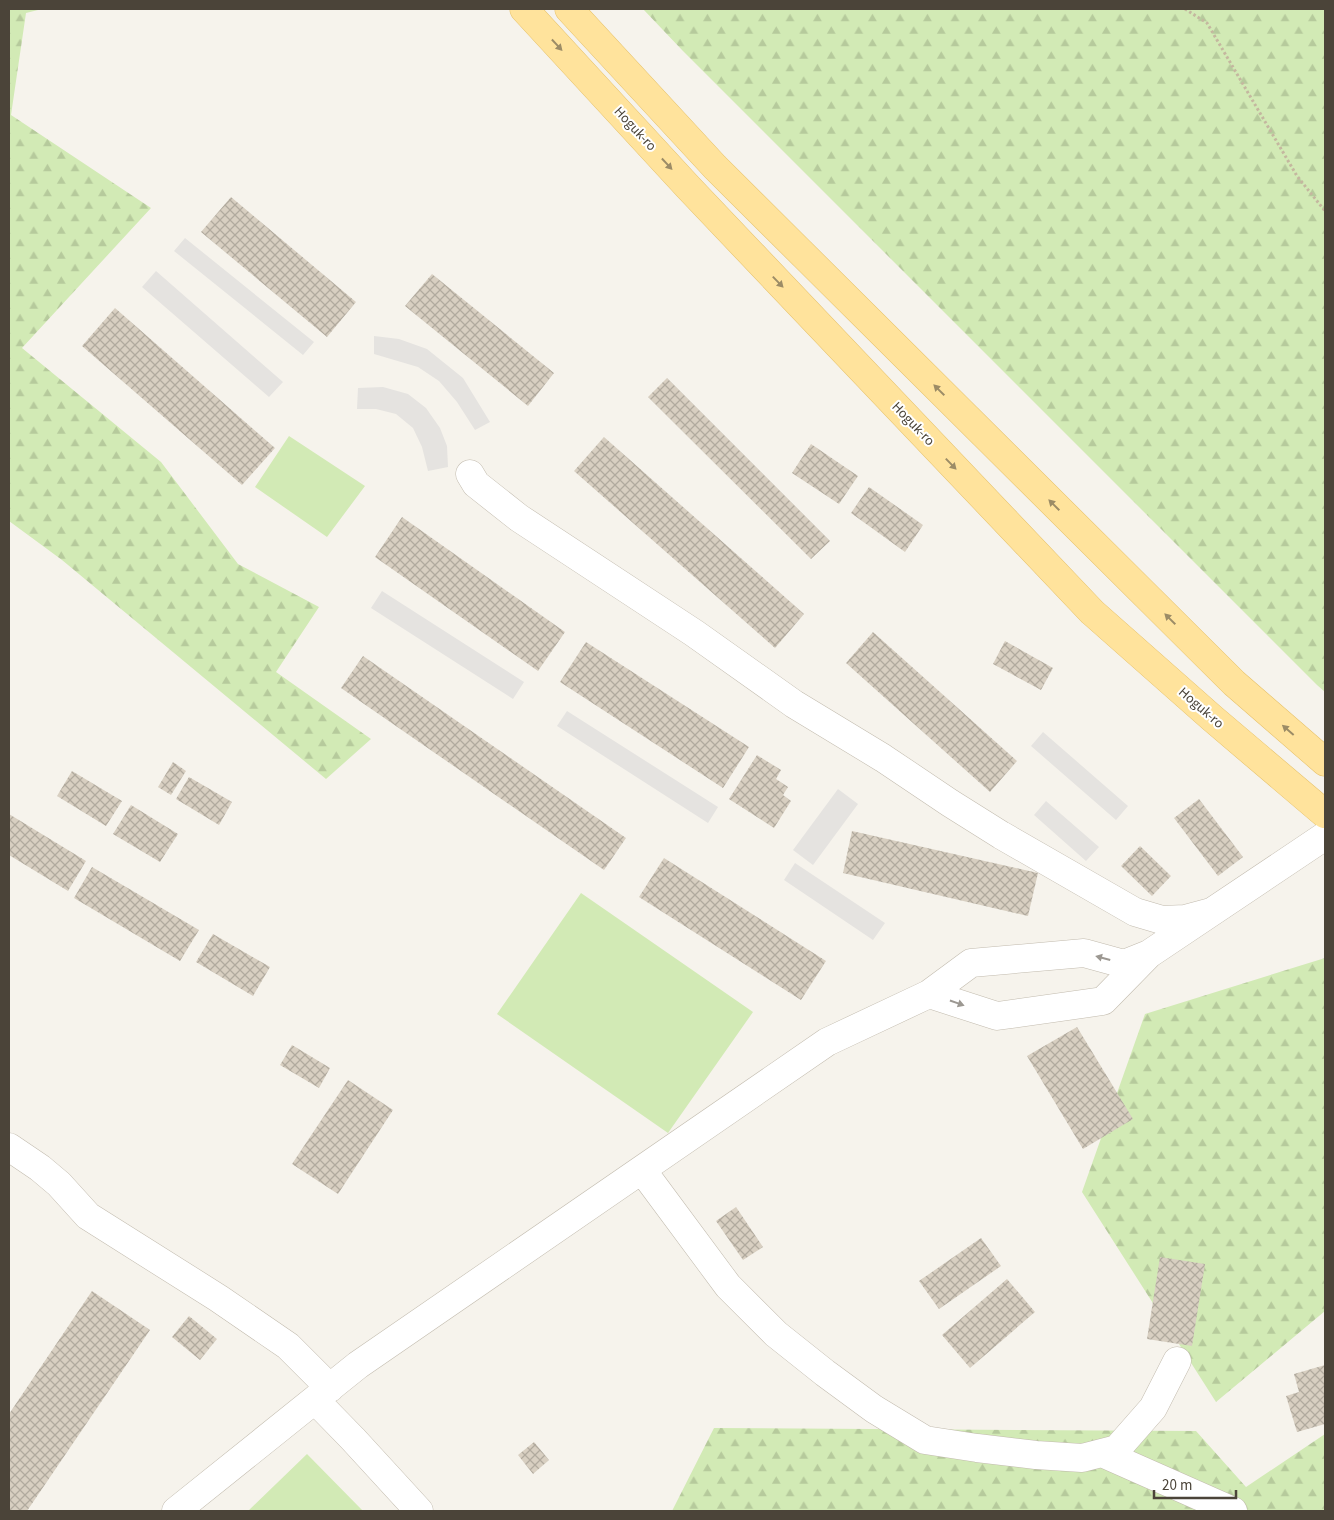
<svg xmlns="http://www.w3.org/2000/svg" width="1334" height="1520" font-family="'Source Sans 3',sans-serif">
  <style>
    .forest { fill: url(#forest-firs) }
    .pitch { fill: #d2eab5 }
    .parking { fill: #e5e3e0 }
    .building { fill: url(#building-cross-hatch) }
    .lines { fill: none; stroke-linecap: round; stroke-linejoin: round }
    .minor-casing { stroke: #c2bbae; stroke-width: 29 }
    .major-casing { stroke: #e6c16a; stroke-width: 29 }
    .path { stroke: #c4b79f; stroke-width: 3; stroke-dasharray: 2.5 2.5; stroke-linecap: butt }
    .minor { stroke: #fff; stroke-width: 28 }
    .major { stroke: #ffe39c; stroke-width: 28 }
    .oneway { fill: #9c8c66 }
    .oneway2 { fill: #9c9892 }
    .labels { text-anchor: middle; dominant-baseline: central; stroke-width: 4; stroke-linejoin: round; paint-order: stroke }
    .street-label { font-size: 14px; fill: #4b4439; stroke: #fff }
  </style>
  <defs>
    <pattern id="forest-firs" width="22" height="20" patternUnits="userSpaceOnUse" patternTransform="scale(1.25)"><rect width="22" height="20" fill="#d2eab5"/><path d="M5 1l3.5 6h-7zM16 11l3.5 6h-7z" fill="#b6ca9c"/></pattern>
    <pattern id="building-cross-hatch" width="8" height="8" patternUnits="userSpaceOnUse" patternTransform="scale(1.25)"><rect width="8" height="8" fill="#d8cfc1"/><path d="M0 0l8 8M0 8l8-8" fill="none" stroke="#b1aa9e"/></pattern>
  </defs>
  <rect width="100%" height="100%" fill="#f6f3ec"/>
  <path class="forest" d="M 9,9 L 42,9 L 26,13 L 11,115 L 151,208 L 22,348 L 161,462 L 238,564 L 319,607 L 276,672 L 371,739 L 326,779 L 62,560 L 9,521 Z
    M 643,9 L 1325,9 L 1325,692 L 1317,685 L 682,50 Z
    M 1325,958 L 1325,1311 L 1216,1402 L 1082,1192 L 1145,1014 Z
    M 714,1428 L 1196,1431 L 1246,1487 L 1325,1434 L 1325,1511 L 672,1511 Z"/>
  <path class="pitch" d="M 289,436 L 365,486 L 327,537 L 255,487 Z
    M 581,893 L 753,1012 L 668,1133 L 497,1014 Z
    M 307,1454 L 363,1511 L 248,1511 Z"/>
  <path class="parking" d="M 185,238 L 314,342 L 303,355 L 174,251 Z
    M 156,271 L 283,382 L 269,397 L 142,287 Z
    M 374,336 L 399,339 L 427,349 L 463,378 L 490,422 L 475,430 L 457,402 L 439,381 L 418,367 L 374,354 Z
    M 383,387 L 408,394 L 426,408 L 440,428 L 447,446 L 448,467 L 428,471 L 422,447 L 413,428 L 396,414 L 376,409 L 357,409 L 358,388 Z
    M 382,591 L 524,682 L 513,699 L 371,608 Z
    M 567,711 L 718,807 L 708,823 L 557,726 Z
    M 1043,732 L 1128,806 L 1116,820 L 1031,746 Z
    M 838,789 L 858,804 L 813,865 L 793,850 Z
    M 1046,801 L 1099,847 L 1086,861 L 1034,815 Z
    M 795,863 L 885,923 L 873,940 L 784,880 Z"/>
  <path class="building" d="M 231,197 L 356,302 L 327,337 L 201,232 Z
    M 432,274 L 554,373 L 528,406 L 405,306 Z
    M 115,308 L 275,448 L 242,485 L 82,346 Z
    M 667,378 L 830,541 L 811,559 L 648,397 Z
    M 604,437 L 804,614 L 775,648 L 574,471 Z
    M 811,444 L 858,476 L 839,504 L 792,473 Z
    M 869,487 L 923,525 L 905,552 L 851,513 Z
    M 402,517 L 565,632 L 538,671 L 375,557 Z
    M 873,632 L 1017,761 L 990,792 L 846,663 Z
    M 1005,641 L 1053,668 L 1041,690 L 993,664 Z
    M 586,642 L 749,747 L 723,788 L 560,682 Z
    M 363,656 L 626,838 L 604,870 L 341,688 Z
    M 757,755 L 781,770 L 776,779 L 788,787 L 783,795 L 791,801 L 774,828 L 729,799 Z
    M 173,762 L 186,771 L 171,795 L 158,787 Z
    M 72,771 L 122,801 L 106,826 L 57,796 Z
    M 189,777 L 232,802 L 219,825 L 176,799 Z
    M 1199,799 L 1243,857 L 1218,876 L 1174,818 Z
    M 131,805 L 178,834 L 160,862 L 113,834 Z
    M 9,814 L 86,861 L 68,891 L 9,855 Z
    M 852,831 L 1038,873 L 1028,916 L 843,873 Z
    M 1140,846 L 1171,876 L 1152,896 L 1121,866 Z
    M 664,858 L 826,961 L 801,1000 L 639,897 Z
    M 92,867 L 199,930 L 180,961 L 74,898 Z
    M 213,934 L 270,967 L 253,996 L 196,962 Z
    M 1077,1027 L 1133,1119 L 1083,1149 L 1027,1056 Z
    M 292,1045 L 330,1068 L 319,1088 L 280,1065 Z
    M 348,1080 L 393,1110 L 338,1194 L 292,1164 Z
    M 736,1207 L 763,1247 L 743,1260 L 716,1221 Z
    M 981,1238 L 1001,1266 L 939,1309 L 919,1281 Z
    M 1160,1257 L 1205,1264 L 1192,1346 L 1147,1339 Z
    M 1007,1279 L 1035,1312 L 970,1368 L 942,1335 Z
    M 92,1291 L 150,1330 L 27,1511 L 9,1511 L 9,1414 Z
    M 189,1316 L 217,1339 L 200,1360 L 172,1337 Z
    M 1325,1365 L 1325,1424 L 1297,1432 L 1286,1396 L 1299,1392 L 1294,1374 Z
    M 534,1442 L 549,1460 L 533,1474 L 518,1455 Z"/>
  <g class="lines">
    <g class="minor-casing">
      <path id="minor" d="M 470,474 L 476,484 L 519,518 L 694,633 L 794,704 L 883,758 L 950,803 L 1001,835 L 1135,912 L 1162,920 L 1185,919 L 1211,912
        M 1149,954 L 1124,964 L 1084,953 L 971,963 L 929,994 L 997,1016 L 1103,1001 L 1149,954 L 1325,836
        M 9,1147 L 40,1168 L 59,1184 L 88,1216 L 218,1298 L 288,1346 L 330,1388
        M 642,1170 L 728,1286 L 776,1334 L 825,1373 L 874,1409 L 925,1440 L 977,1448 L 1036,1455 L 1082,1458 L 1117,1449 L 1153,1408 L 1177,1361
        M 315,1400 L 353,1439 L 419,1511
        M 1102,1453 L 1233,1511
        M 176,1511 L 358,1365 L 827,1042 L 929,994"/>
    </g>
    <g class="major-casing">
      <path id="major" d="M 524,9 L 688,187 L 1092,612 L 1212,718 L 1325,814
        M 569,9 L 715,167 L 1234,683 L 1325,762"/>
    </g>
    <path class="path" d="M 1185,9 L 1207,23 L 1297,176 L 1325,211"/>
    <use href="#minor" class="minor"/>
    <use href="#major" class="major"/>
  </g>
  <defs><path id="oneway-solid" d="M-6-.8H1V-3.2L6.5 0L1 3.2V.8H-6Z" transform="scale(1.25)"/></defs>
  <g class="oneway">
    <use href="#oneway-solid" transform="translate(557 45) rotate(47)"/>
    <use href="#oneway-solid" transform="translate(667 164) rotate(47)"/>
    <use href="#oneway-solid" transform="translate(778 282) rotate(46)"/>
    <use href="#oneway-solid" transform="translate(939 390) rotate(-135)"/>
    <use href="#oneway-solid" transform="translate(951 464) rotate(46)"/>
    <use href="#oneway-solid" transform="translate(1054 505) rotate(-135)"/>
    <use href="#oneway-solid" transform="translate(1170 619) rotate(-135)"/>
    <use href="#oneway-solid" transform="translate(1288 730) rotate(-139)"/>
  </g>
  <g class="oneway2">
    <use href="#oneway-solid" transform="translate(1103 958) rotate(-165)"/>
    <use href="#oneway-solid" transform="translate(957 1003) rotate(19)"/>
  </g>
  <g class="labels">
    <g class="street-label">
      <text transform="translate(635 129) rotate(47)">Hoguk-ro</text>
      <text transform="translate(913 424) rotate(46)">Hoguk-ro</text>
      <text transform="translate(1201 708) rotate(41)">Hoguk-ro</text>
    </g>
  </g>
  <rect width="1334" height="1520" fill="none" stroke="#4b4439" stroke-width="20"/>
  <path d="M1154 1490v8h82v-8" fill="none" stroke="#4b4439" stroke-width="2.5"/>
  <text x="1162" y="1490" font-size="15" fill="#4b4439" stroke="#ffffff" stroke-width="4" paint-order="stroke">20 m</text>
</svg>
